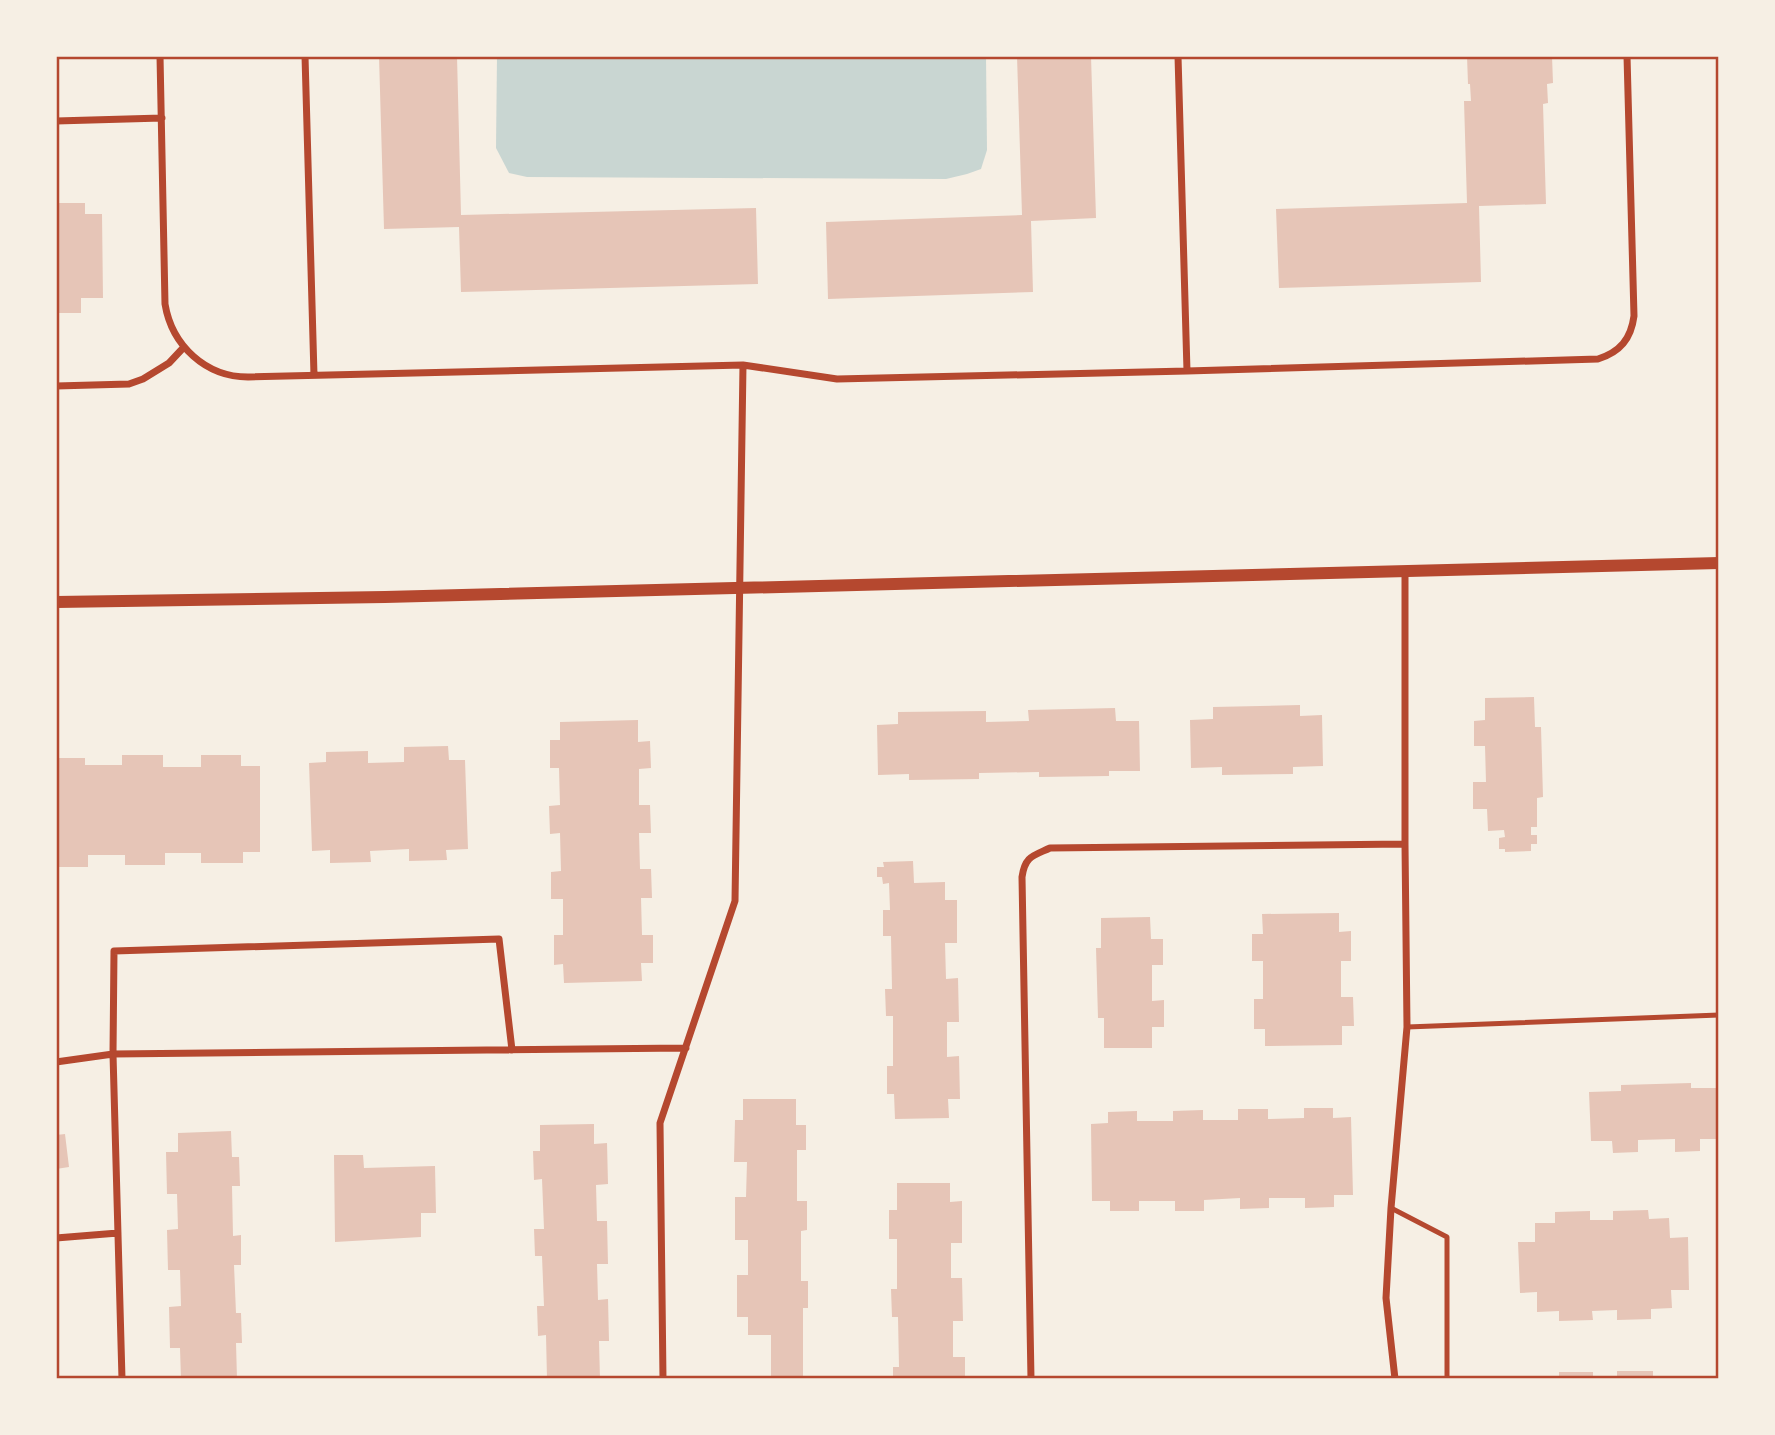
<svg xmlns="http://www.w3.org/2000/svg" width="1775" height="1435" font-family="'Titillium Web',sans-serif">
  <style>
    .water { fill: #c9d6d2 }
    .building { fill: #e6c5b7 }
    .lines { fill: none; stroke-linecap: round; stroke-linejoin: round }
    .service { stroke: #b5482f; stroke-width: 5 }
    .minor { stroke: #b5482f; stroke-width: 7 }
    .tertiary { stroke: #b5482f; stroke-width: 12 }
    .neatline { fill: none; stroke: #b5482f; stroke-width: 2.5 }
  </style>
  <rect width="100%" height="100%" fill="#f6efe4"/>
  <path class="water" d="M 497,56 L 986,56 L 987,150 L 981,169 L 967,174 L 946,179 L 527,177 L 509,173 L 496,148 Z"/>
  <path class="building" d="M 379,56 L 457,56 L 461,215 L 756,208 L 758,284 L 461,292 L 459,227 L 384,229 Z
    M 1017,56 L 1091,56 L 1096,218 L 1031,221 L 1033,292 L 828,299 L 826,222 L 1022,215 Z
    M 1467,56 L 1552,56 L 1553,83 L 1547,84 L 1548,103 L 1543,104 L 1546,204 L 1479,206 L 1481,282 L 1279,288 L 1276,209 L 1467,203 L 1464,101 L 1471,101 L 1470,84 L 1468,84 Z
    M 56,203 L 85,203 L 85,214 L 102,214 L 103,298 L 81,298 L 81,313 L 56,313 Z
    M 1534,697 L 1535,727 L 1541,727 L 1543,797 L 1537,798 L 1537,827 L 1531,827 L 1531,835 L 1537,835 L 1537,844 L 1531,844 L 1531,851 L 1505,852 L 1505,849 L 1499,849 L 1499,838 L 1505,837 L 1504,830 L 1488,831 L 1487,809 L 1473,809 L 1473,782 L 1486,782 L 1485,746 L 1474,746 L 1474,721 L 1485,720 L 1485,698 Z
    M 1300,705 L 1300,716 L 1322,715 L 1323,766 L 1293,767 L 1293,774 L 1222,775 L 1222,767 L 1191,768 L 1190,720 L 1213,719 L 1213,707 Z
    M 1115,708 L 1116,721 L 1139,721 L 1140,771 L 1109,771 L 1109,776 L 1039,777 L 1039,772 L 979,773 L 979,779 L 909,780 L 909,774 L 878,775 L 877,725 L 898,724 L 898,712 L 986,711 L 986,722 L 1029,721 L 1028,710 Z
    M 638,720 L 638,742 L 650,741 L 651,768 L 639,769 L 639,805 L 650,805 L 651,833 L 639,833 L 640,869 L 651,869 L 652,898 L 641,898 L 642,935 L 653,935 L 653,963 L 641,963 L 642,981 L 564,983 L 563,964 L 554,965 L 554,935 L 563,935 L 563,899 L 551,899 L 551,872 L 561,871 L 560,833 L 550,834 L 549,806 L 560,805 L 559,768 L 550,768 L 550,740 L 560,740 L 560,722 Z
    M 448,746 L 449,760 L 465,760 L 468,849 L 446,850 L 447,860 L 409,861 L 409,849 L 370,851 L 371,862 L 330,863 L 330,850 L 312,851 L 309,763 L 326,762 L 326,752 L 368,751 L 368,763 L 404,762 L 404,747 Z
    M 122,755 L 163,755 L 163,767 L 201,767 L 201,755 L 241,755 L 241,766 L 260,766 L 260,852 L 243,852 L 243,863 L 201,863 L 201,853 L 165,853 L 165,865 L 125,865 L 125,855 L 88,855 L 88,867 L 56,867 L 56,758 L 85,758 L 85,765 L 122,765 Z
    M 913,861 L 914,883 L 945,882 L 945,900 L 957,900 L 957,943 L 945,943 L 946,979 L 958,978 L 959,1022 L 947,1022 L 947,1057 L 959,1056 L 960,1099 L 948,1099 L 949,1118 L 895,1119 L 894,1094 L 887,1094 L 887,1066 L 893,1066 L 893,1016 L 886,1016 L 885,989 L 892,989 L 891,936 L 883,936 L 883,910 L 890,910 L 889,883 L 883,884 L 882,877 L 877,877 L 877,867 L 884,867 L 883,862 Z
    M 1339,913 L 1339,932 L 1351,931 L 1351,961 L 1341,961 L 1341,997 L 1353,997 L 1354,1026 L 1342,1026 L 1342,1045 L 1265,1046 L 1265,1029 L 1254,1029 L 1254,999 L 1263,999 L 1263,961 L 1252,961 L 1252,934 L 1263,934 L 1262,914 Z
    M 1150,917 L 1151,939 L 1163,939 L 1163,965 L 1152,965 L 1152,1001 L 1164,1000 L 1164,1027 L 1152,1027 L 1152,1048 L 1104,1048 L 1104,1018 L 1098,1018 L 1096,948 L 1101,948 L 1101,918 Z
    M 1691,1083 L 1691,1088 L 1719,1088 L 1719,1139 L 1700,1139 L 1700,1151 L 1675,1152 L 1675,1139 L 1638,1140 L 1638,1152 L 1613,1153 L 1612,1141 L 1591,1141 L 1589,1092 L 1621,1091 L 1621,1085 Z
    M 743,1099 L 796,1099 L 796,1125 L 806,1125 L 806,1150 L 797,1150 L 797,1201 L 807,1201 L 807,1230 L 801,1231 L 801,1281 L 808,1281 L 808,1308 L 803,1308 L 803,1377 L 771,1376 L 771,1335 L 748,1335 L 748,1317 L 737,1317 L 737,1275 L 748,1275 L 748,1240 L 735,1240 L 735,1197 L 746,1197 L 747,1162 L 734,1162 L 735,1120 L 743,1120 Z
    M 1304,1108 L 1333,1108 L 1333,1118 L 1351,1117 L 1353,1195 L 1334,1195 L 1334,1207 L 1305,1208 L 1305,1198 L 1269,1198 L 1269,1208 L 1240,1209 L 1240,1198 L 1204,1200 L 1204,1211 L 1175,1211 L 1175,1201 L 1139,1201 L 1139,1211 L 1110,1211 L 1110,1201 L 1092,1201 L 1091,1124 L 1108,1123 L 1108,1112 L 1137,1111 L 1137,1121 L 1173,1121 L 1173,1111 L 1203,1110 L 1203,1120 L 1238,1120 L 1238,1109 L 1268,1109 L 1268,1119 L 1304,1118 Z
    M 594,1124 L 594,1144 L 607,1143 L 608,1184 L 596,1185 L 597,1221 L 607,1221 L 608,1264 L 597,1264 L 598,1300 L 608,1299 L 609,1341 L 599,1341 L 600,1379 L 547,1379 L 546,1335 L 538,1336 L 537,1306 L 544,1306 L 542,1256 L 535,1256 L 534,1229 L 544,1229 L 542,1179 L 534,1180 L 533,1151 L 540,1151 L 540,1125 Z
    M 231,1131 L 232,1157 L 239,1157 L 240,1186 L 232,1186 L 233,1236 L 241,1235 L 241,1265 L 234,1265 L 236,1313 L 241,1313 L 242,1343 L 236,1343 L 237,1379 L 181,1379 L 180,1348 L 170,1348 L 169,1307 L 181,1306 L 180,1270 L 168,1270 L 167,1230 L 178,1229 L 177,1194 L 167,1194 L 166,1152 L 178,1152 L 178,1133 Z
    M 65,1134 L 69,1167 L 56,1169 L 56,1135 Z
    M 334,1155 L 363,1155 L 364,1168 L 435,1166 L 436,1213 L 421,1213 L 421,1237 L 335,1242 Z
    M 897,1183 L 950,1183 L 950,1202 L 962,1201 L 962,1243 L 951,1243 L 951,1278 L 962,1278 L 963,1321 L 953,1321 L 953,1357 L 965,1357 L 965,1379 L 893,1379 L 893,1367 L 899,1367 L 898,1317 L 892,1317 L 891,1289 L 897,1289 L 897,1239 L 889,1239 L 889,1210 L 897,1210 Z
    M 1648,1210 L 1649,1219 L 1669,1218 L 1670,1238 L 1688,1237 L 1689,1290 L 1671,1290 L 1672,1308 L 1651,1309 L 1651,1319 L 1617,1320 L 1617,1310 L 1592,1311 L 1593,1320 L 1559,1321 L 1559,1311 L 1537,1312 L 1537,1292 L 1520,1293 L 1518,1242 L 1535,1242 L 1535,1223 L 1555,1223 L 1555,1212 L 1590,1211 L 1590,1220 L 1613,1220 L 1613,1211 Z
    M 1617,1371 L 1653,1371 L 1653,1379 L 1617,1379 Z
    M 1559,1372 L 1593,1372 L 1593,1379 L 1559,1379 Z"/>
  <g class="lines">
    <path class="service" d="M 1407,1027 L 1719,1015
      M 1391,1208 L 1447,1237 L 1447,1379"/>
    <path class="minor" d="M 160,56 L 165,304 C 172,346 206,377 248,377 L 743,365 L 837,379 L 1187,371 L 1598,359 C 1620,352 1631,339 1634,316 L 1627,56
      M 305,56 L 314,375
      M 1178,56 L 1187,371
      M 56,121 L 162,118
      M 56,386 L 129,384 L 143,379 L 169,363 L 184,347
      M 56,1062 L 113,1054 L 686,1048
      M 56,1238 L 118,1233
      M 122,1379 L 113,1054 L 114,951 L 499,939 L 512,1050
      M 663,1379 L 660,1123 L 735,901 L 743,365
      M 1031,1379 L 1022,877 C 1025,856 1033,856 1050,848 L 1405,844
      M 1395,1379 L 1386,1298 L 1391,1208 L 1407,1027 L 1405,844 L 1405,571"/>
    <path class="tertiary" d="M 56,602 L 385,597 L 1719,563"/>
  </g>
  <rect width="1775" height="1435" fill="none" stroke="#f6efe4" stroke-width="116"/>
  <rect x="58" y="58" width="1659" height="1319" class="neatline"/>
</svg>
